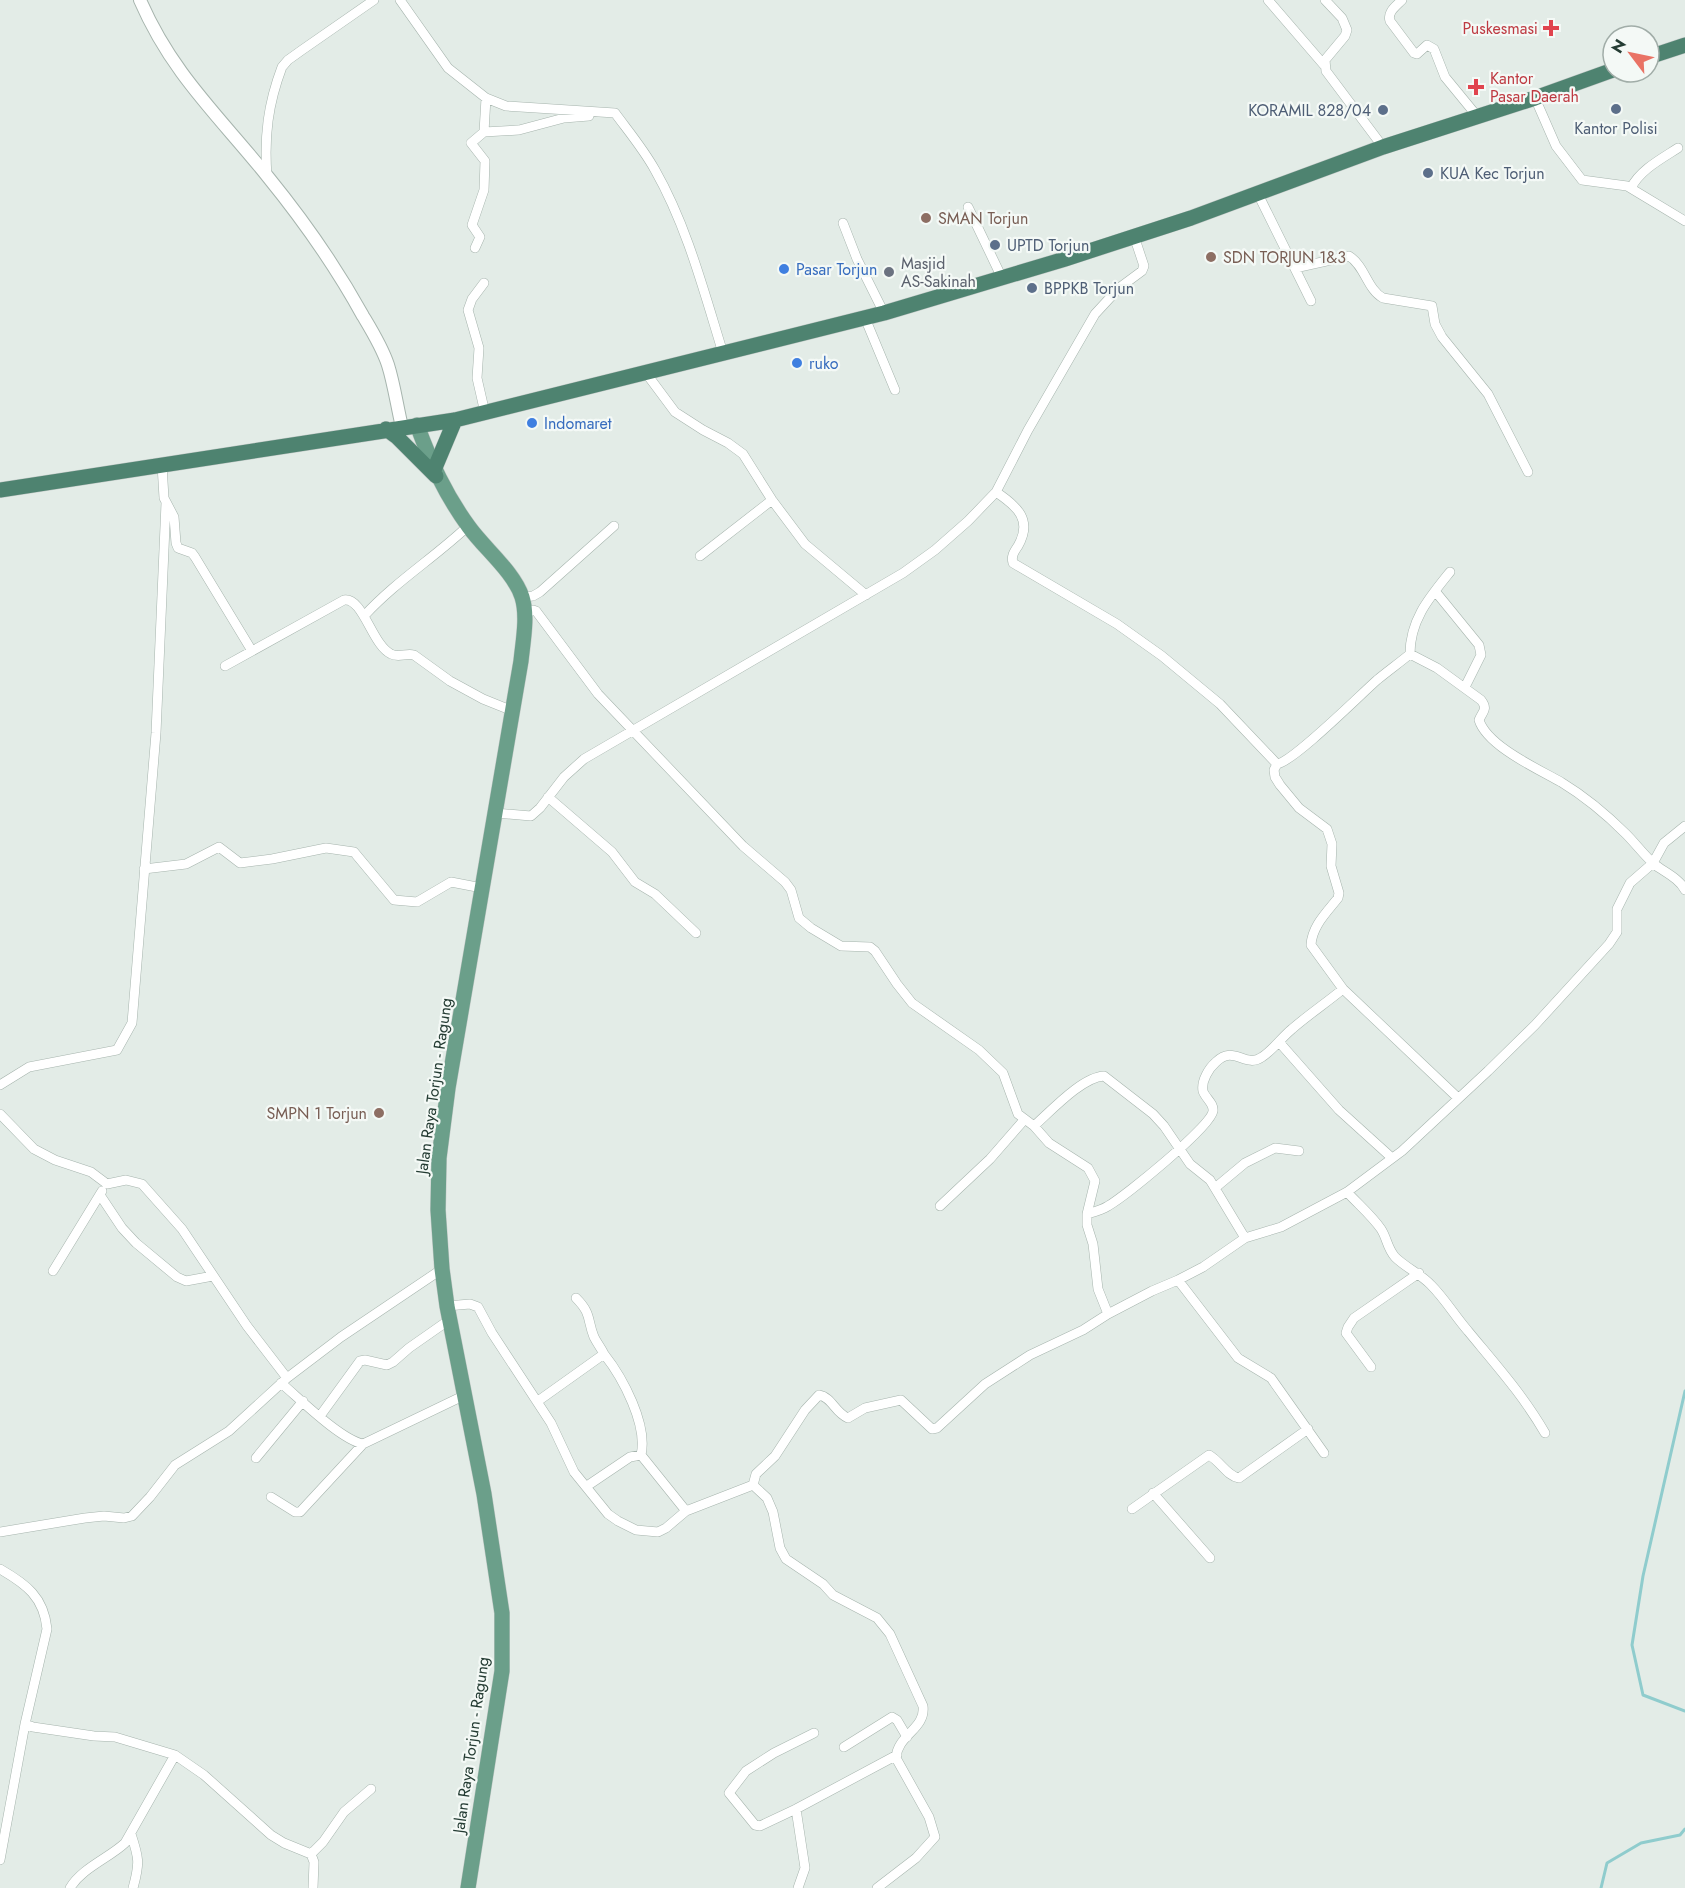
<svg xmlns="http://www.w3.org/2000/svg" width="1685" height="1888" font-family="Jost,sans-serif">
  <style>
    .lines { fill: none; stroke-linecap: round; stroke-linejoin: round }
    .stream { stroke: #8fcccd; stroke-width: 3 }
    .minor-casing { stroke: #a6b4ad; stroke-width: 10 }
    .tertiary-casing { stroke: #a6b4ad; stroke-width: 14 }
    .primary-casing { stroke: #c2c8c6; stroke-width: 16 }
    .trunk-casing { stroke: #c2c8c6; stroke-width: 16 }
    .minor { stroke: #fff; stroke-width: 9 }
    .tertiary { stroke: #fff; stroke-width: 12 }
    .primary { stroke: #6b9f8a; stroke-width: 15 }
    .trunk { stroke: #4e8370; stroke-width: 15 }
    .health-dot { fill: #e0444e; stroke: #f4f9f6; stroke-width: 2 }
    .service-dot { fill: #5c6f8a; stroke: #f4f9f6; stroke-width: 2 }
    .education-dot { fill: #8d6e63; stroke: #f4f9f6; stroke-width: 2 }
    .shop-dot { fill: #3f7fe0; stroke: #f4f9f6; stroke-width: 2 }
    .worship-dot { fill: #6b7280; stroke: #f4f9f6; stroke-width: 2 }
    .labels { text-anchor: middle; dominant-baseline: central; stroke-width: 4.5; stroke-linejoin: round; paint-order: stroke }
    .health-label { font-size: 16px; fill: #be3a42; stroke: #f4f9f6; text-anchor: end }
    .service-label { font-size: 16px; fill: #4e5e75; stroke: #f4f9f6; text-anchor: start }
    .education-label { font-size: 16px; fill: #785e54; stroke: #f4f9f6; text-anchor: start }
    .worship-label { font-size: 16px; fill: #5b616d; stroke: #f4f9f6; text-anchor: start }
    .shop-label { font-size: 16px; fill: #366cbe; stroke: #f4f9f6; text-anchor: start }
    .street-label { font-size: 16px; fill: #243c33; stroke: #f4f9f6 }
  </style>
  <rect width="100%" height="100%" fill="#e3ece7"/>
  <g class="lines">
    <path class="stream" d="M 1685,1391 L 1643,1576 L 1632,1645 L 1643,1695 L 1685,1711
      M 1601,1888 L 1607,1863 L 1641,1843 L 1680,1835 L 1685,1829"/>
    <g class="minor-casing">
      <path id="minor" d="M 400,0 L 448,68 L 486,98 L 506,106 L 615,113 C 629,132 644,150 655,170 C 687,226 704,292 723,353
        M 1268,0 L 1324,65
        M 1325,0 L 1342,18 L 1347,30 L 1345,36 L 1325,60 L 1326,71 L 1383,147
        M 1402,0 C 1396,6 1387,12 1390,21 L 1414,53 L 1417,54 L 1427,45 L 1434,49 L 1445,77 L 1477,116
        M 486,98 L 484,132 L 519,130 L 564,118 L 589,116
        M 1535,98 L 1556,146 L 1582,180 L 1627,186 L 1685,221
        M 267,176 C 264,136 268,104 282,67 L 288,60 L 302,50 L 374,0
        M 1631,188 C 1640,170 1661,159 1678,148
        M 1257,192 L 1311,301
        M 968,207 L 1002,278
        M 843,223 L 857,259 L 884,313
        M 475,248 L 480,237 L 472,225 L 484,190 L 485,161 L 471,143 L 484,132
        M 1295,268 L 1349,256 C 1365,266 1367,289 1383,298 L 1432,306 L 1435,324 L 1442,337 L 1488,394 L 1528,472
        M 484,283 L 472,299 L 468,310 L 479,348 L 477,378 L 485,413
        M 865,318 L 895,390
        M 646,373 L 675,412 L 703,430 L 728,443 L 743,454 L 772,500 L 805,544 L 866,595
        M 162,465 L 164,498 L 174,517 L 176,543 L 178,548 L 192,553 L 195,557 L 252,651
        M 996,492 C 1017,506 1033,520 1018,546 C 1014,552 1011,556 1013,563 L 1117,624 L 1162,656 L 1220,704 L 1277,764 C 1293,762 1360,695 1377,680 C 1388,671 1399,663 1410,654 L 1437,668 L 1481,700 C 1488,709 1483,711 1479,720 C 1487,746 1538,769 1561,782 C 1584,796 1607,815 1626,834 C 1635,843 1644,855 1654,864 C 1664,872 1679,878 1685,890
        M 700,556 L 772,500
        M 1435,591 L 1479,645 L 1481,655 L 1465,687
        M 522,597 L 533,596 L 540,592 L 614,526
        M 524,615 L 533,610 L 536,611 L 598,694 L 743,846 L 785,882 L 791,890 L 799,918 L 811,928 L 841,946 L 870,947 L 875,951 L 897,984 L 912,1003 L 979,1050 L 1003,1073 L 1018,1114 L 1034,1126 L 1049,1143 L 1088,1168 L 1095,1181 L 1087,1214 L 1087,1225 L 1093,1244 L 1098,1289 L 1108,1314
        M 364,616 C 395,582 434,558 468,526
        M 1410,654 C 1410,620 1429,598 1450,572
        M 225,666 L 344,600 C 363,597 372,645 391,654 C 398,658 406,653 414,655 L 450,681 L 483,699 L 513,711
        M 1277,764 L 1274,770 L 1275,777 L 1280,785 L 1299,808 L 1327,829 L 1332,844 L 1331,866 L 1339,893 L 1338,898 C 1327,912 1312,926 1311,945 L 1343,989
        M 548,797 L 612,852 L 635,882 L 655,894 L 696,933
        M 495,813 L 531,816 L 540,808 L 564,777 L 584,759 L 903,573 L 935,550 L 968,521 L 996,492 L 1028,430 L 1095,314 L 1119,288 L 1142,271 L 1144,266 L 1134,236
        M 144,869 L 186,864 L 219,847 L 240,863 L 272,859 L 326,848 L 354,852 L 394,900 L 417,902 L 451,882 L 482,888
        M 1279,1042 L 1339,1110 L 1392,1158
        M 0,1085 L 29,1067 L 117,1050 L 132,1023 L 156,733 L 166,503
        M 0,1114 L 34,1149 L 55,1160 L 91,1172 L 107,1184 L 126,1180 L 142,1184 L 182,1229 L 247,1326 L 287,1378
        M 1034,1126 C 1051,1111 1082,1077 1104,1076 L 1153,1114 L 1164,1126 L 1190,1164 L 1210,1180 L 1245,1238
        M 1215,1188 L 1245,1163 L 1275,1148 L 1299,1151
        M 1347,1192 C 1358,1204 1372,1216 1381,1229 C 1387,1238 1387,1248 1395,1257 C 1406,1268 1421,1274 1431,1285 C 1445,1299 1455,1316 1468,1331 C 1496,1365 1523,1395 1545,1433
        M 100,1195 L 122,1228 L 136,1243 L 177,1277 L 186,1281 L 213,1276
        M 940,1206 L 990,1159 L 1024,1120
        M 1087,1214 C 1094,1212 1102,1210 1108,1206 C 1125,1196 1211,1127 1213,1111 C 1214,1103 1205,1098 1203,1091 C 1201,1081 1209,1068 1216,1062 C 1234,1044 1245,1069 1262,1057 C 1273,1050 1282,1037 1292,1029 C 1308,1015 1326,1003 1343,989 L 1458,1098
        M 53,1271 L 102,1191
        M 1178,1280 L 1238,1358 L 1271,1378 L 1324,1453
        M 447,1306 L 470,1304 L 478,1307 L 492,1333 L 551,1423 L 574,1472 L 608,1514 L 618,1521 L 636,1530 L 658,1532 L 666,1528 L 686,1511 L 753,1485 L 756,1474 L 775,1456 L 805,1410 L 819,1395 C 832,1397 835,1413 848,1418 L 865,1408 L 901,1400 L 932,1429 L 937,1428 L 985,1384 L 1030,1355 L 1083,1330 L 1108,1314 L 1152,1291 L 1178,1280 L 1203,1267 L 1245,1238 L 1281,1227 L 1347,1192 L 1402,1151 L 1488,1071 L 1535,1025 L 1609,944 L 1617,932 L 1617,909 L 1630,883 L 1653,863 L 1664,843 L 1685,826
        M 604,1354 C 623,1378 648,1425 641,1455
        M 1371,1367 L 1346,1333 L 1348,1327 L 1354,1318 L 1419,1273
        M 281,1383 C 300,1399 340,1439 363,1444 L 465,1395
        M 538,1401 L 604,1354 C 601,1348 597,1343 594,1337 C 587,1320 592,1314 576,1298
        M 320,1416 L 360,1361 L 365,1360 L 387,1365 L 393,1362 L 409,1348 L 449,1320
        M 256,1458 L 303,1401
        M 753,1485 L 767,1498 L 773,1512 L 780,1548 L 786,1559 L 823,1584 L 833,1595 L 877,1618 L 890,1634 L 923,1706 C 926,1729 897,1735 896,1758 L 929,1817 L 935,1837 L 916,1858 L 877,1888
        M 587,1486 L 630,1457 L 641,1455 L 686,1511
        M 1153,1493 L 1210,1558
        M 271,1497 L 295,1512 L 300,1512 L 363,1444
        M 1132,1509 L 1209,1455 C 1221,1462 1227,1476 1239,1478 L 1308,1429
        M 0,1532 L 85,1518 L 104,1516 L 124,1518 L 132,1516 L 150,1497 L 175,1465 L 229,1431 L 287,1378 L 341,1337 L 442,1269
        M 0,1569 C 26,1584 44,1597 47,1629 L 25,1724 L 33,1727 L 94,1736 L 115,1737 L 175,1755 L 204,1775 L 271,1835 L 284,1843 L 311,1854 L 314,1862 L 313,1888
        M 814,1733 L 774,1753 L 746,1771 L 729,1793 L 755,1825 L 760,1826 L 796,1809 L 897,1755
        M 844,1747 L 892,1717 L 897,1720 L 907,1737
        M 796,1809 L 805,1868 L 798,1888
        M 131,1834 C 139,1858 140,1863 133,1888
        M 311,1854 L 323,1842 L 344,1812 L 371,1789
        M 0,1860 L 25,1724
        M 70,1888 C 82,1868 109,1858 125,1843 L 175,1755"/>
    </g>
    <g class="tertiary-casing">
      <path id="tertiary" d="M 140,0 C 172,74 219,116 268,177 C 303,220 336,267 363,316 C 372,331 382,347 388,365 C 394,384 397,406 402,427"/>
    </g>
    <g class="primary-casing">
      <path id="primary" d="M 417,425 C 431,463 445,494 469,527 C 484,548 514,572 522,597 C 528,616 523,641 521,661 L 448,1088 L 439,1158 L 438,1210 L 442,1269 L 447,1306 L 484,1494 L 502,1613 L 502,1671 L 468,1888"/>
    </g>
    <g class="trunk-casing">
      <path id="trunk" d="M 1649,57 L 1685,45
        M 386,429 L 397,437 L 436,476
        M 434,470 L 455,420
        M 0,490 L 455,420 L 884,313 L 1065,259 L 1191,218 L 1383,147 L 1535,98 L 1613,70"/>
    </g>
    <use href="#minor" class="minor"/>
    <use href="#tertiary" class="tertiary"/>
    <use href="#primary" class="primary"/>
    <use href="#trunk" class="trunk"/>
  </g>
  <g class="health-dot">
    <path d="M1548 19h6v6h6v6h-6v6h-6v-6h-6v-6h6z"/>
    <path d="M1473 78h6v6h6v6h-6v6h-6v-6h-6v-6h6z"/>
  </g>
  <g class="service-dot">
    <circle cx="1616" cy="109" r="6"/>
    <circle cx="1383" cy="110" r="6"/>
    <circle cx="1428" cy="173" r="6"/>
    <circle cx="995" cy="245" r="6"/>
    <circle cx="1032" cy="288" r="6"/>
  </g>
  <g class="education-dot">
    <circle cx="926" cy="218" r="6"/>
    <circle cx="1211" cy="257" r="6"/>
    <circle cx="379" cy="1113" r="6"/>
  </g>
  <g class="shop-dot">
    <circle cx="784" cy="269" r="6"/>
    <circle cx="797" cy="363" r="6"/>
    <circle cx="532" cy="423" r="6"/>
  </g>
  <circle class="worship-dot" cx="889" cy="272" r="6"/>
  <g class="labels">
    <g class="health-label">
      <text x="1538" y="28">Puskesmasi</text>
      <text x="1490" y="78" text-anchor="start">Kantor<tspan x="1490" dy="18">Pasar Daerah</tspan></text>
    </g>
    <g class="service-label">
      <text x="1371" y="110" text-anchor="end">KORAMIL 828/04</text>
      <text x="1616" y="128" text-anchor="middle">Kantor Polisi</text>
      <text x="1440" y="173">KUA Kec Torjun</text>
      <text x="1007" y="245">UPTD Torjun</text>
      <text x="1044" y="288">BPPKB Torjun</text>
    </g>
    <g class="education-label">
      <text x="938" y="218">SMAN Torjun</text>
      <text x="1223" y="257">SDN TORJUN 1&amp;3</text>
      <text x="367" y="1113" text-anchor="end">SMPN 1 Torjun</text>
    </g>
    <g class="worship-label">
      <text x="901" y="263">Masjid<tspan x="901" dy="18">AS-Sakinah</tspan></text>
    </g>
    <g class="shop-label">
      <text x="796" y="269">Pasar Torjun</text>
      <text x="809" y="363">ruko</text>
      <text x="544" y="423">Indomaret</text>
    </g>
    <g class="street-label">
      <text transform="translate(434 1086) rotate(-82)">Jalan Raya Torjun - Ragung</text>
      <text transform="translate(471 1745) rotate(-82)">Jalan Raya Torjun - Ragung</text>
    </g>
  </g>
  <g transform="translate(1631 54) rotate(302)"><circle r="28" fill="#f4f9f6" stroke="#a1ada8" stroke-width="1.5"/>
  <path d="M0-4.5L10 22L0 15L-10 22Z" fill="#e97365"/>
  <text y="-9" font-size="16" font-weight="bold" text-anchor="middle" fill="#243c33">N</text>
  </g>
</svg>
